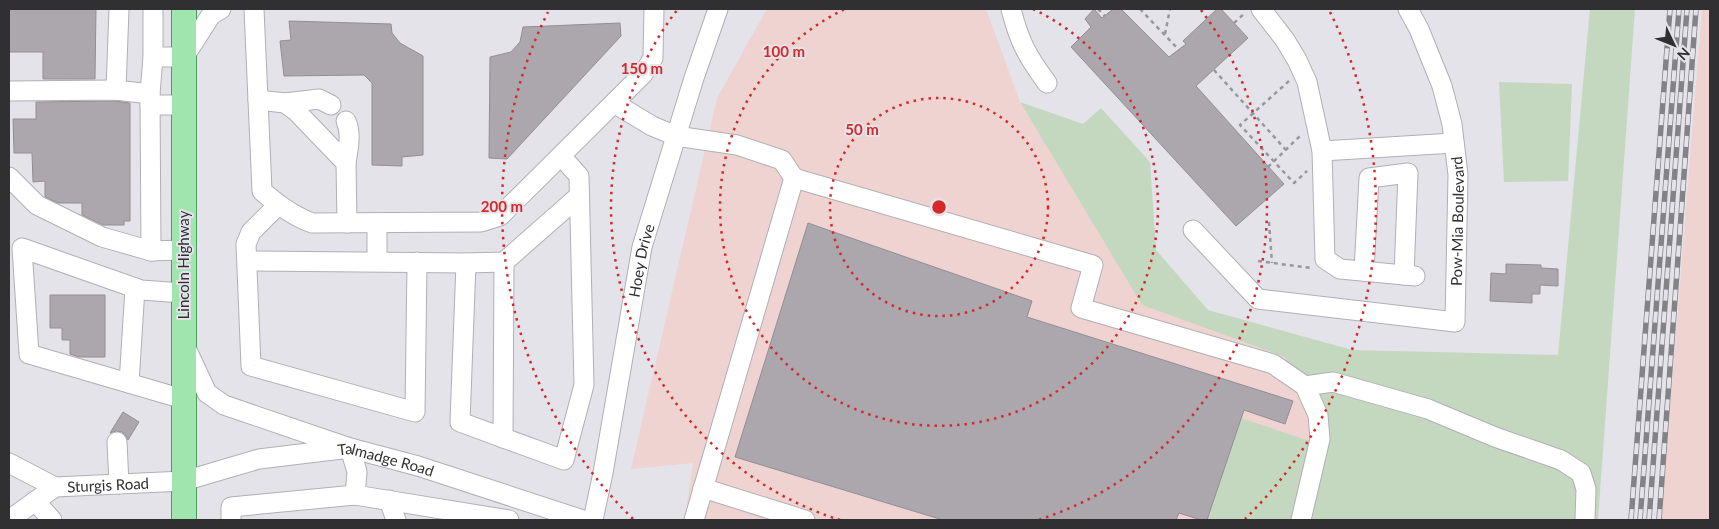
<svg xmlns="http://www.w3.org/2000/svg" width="1719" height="529" font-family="Lato,sans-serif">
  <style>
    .industrial { fill: #eed3d0 }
    .green { fill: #c3d8be }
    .building { fill: #aca7ad; stroke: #938e94 }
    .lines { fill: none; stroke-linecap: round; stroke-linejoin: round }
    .minor-casing { stroke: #b0afb6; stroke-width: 21 }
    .major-casing { stroke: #4f9a5f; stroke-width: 26 }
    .path { stroke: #98979d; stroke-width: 2.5; stroke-dasharray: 4 4; stroke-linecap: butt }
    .minor { stroke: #fff; stroke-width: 19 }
    .major { stroke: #a0e5ad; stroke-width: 24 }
    .rail-casing { stroke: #838287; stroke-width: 5.5 }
    .rail { stroke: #e4e3ea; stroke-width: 4; stroke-dasharray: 11; stroke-linecap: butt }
    .ring { fill: none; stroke: #d62828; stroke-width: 2.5; stroke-dasharray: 2.5 5 }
    .labels { text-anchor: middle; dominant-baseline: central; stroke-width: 4; stroke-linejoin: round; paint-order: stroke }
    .street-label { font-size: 15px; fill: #302f32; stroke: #e4e3ea }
    .centre { fill: #d62828; stroke: #e4e3ea; stroke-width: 2.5 }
    .ring-label { font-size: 15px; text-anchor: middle; font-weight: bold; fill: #d62828; stroke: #e4e3ea; stroke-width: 4; stroke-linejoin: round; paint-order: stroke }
  </style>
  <rect width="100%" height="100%" fill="#e4e3ea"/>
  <path class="industrial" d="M 767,9 L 986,9 L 1020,102 L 1142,305 L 1285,357 L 1326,447 L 1238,418 L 1203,520 L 688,520 L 685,517 L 693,463 L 631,469 L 717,98 Z
    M 1702,9 L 1710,9 L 1710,520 L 1661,520 Z"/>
  <path class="green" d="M 1590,9 L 1635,9 L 1598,520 L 1203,520 L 1238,417 L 1325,446 L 1285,357 L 1142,305 L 1020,102 L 1083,124 L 1101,108 L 1150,162 L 1156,250 L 1208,310 L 1352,350 L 1558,355 Z
    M 1499,82 L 1572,84 L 1568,181 L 1504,182 Z"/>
  <path class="building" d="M 9,9 L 96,9 L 95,79 L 43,79 L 43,52 L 9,52 Z
    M 1094,9 L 1102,18 L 1113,9 L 1121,9 L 1169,57 L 1186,44 L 1183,41 L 1217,9 L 1221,9 L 1248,38 L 1196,86 L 1284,184 L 1236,226 L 1071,47 L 1091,27 L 1085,19 Z
    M 289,21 L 391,24 L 392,33 L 400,43 L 423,56 L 423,155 L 402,157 L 402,166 L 372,165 L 372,83 L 364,75 L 284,76 L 280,41 L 291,40 Z
    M 620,23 L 621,36 L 507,159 L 489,158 L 490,57 L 511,52 L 520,42 L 523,27 Z
    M 115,101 L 130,103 L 130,221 L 124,221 L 124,225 L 103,225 L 82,215 L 82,203 L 58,203 L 45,197 L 45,181 L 33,182 L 32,153 L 14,153 L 13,119 L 36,119 L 36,102 Z
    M 808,223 L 1032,301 L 1027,317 L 1293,401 L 1285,424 L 1244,410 L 1207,520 L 1201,520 L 1179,513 L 1176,520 L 943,520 L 735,457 Z
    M 1506,264 L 1541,265 L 1541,268 L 1558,269 L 1558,286 L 1540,285 L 1540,294 L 1532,294 L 1532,303 L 1490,301 L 1491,273 L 1506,274 Z
    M 50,295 L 105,295 L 105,357 L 79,357 L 70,354 L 70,340 L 62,340 L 62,328 L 50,328 Z
    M 123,412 L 139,422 L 128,440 L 126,436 L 122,432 L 116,431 L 110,433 Z"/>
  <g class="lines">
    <g class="minor-casing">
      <g id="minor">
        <path d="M 254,9 L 262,191 C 278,205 293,216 312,223 L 481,222 L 500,216 L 643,74 L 653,58 L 654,9"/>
        <path d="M 1011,9 C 1019,41 1027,56 1047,83"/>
        <path d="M 1261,9 L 1285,40 L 1297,60 L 1307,82 L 1322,151 L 1325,259 L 1340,269 L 1415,276"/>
        <path d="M 153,57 L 184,57 L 211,15 L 221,9"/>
        <path d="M 116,90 L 119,9"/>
        <path d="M 9,91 L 116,90 L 150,94 L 151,251 L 183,250"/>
        <path d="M 150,94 L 153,57 L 153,9"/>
        <path d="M 258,100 L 285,103 L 296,111 L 346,163 L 347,223"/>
        <path d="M 285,103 L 319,99 L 331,105"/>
        <path d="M 614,103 L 652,126 L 676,136 L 737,145 L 782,160 L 794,178"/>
        <path d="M 150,105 L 184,105"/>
        <path d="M 346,121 C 352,134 348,149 346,163"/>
        <path d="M 1322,151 L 1454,143"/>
        <path d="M 9,177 L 37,205 L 102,237 L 151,251"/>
        <path d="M 278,205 L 251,232 L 246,244 L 251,366 L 415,412 L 417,262"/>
        <path id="s1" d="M 1193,230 L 1258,299 L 1455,322 L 1458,175 L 1452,124 L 1442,86 L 1419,29 L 1408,9"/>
        <path d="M 247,261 L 466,263 L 504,262 L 579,196"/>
        <path d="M 377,261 L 377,223"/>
        <path d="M 466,263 L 460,422 L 564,460 L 584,385 L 579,176 L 561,156"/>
        <path d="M 1364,271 L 1369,178 L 1408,173 L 1404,275"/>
        <path d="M 183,293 L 141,290 L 22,248 L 29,354 L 183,399"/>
        <path d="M 186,348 L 207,393 L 224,405 L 350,448 L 357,472 L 355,495 L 509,520"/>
        <path d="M 129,383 L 135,288"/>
        <path d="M 1305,386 L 1333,382 L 1428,409 L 1495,437 L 1561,460 L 1581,473 L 1586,489 L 1585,520"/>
        <path d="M 503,438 L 504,262"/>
        <path d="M 117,442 L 119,484"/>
        <path id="s2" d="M 9,463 L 55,487 L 184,481 L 259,459 L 350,448 L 418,466 L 583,520"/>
        <path d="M 703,488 L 805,520"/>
        <path d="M 389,500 L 396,520"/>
        <path d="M 35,501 L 52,520"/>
        <path d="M 11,520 L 16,515 L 55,487"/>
        <path d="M 231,520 L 231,507 L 355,495"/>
        <path id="s3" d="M 593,520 L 603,473 L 642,247 L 694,78 L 718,9"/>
        <path d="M 694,520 L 794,178 L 1093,265 L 1081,308 L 1273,364 L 1305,386 L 1318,415 L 1320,439 L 1301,520"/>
      </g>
    </g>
    <g class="major-casing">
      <path id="major" d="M 184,9 L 184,520"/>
    </g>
    <path class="path" d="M 1098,9 L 1105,16
      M 1140,9 L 1179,50
      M 1234,23 L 1245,13
      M 1165,34 L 1170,9
      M 1214,70 L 1286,150
      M 1289,81 L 1240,125 L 1294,183 L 1307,171
      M 1268,167 L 1301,135
      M 1269,222 L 1272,263
      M 1258,261 L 1311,268"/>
    <use href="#minor" class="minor"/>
    <use href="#major" class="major"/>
    <g class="rail-casing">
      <path id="rail" d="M 1631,520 L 1670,9
        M 1640,520 L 1679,9
        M 1649,520 L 1687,9
        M 1659,520 L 1696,9"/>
    </g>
    <use href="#rail" class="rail"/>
  </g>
  <g class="ring">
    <circle cx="939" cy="207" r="109"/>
    <path d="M1033 9A219 219 0 1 1 845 9"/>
    <path d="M840 520A328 328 0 0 1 677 10M1201 10A328 328 0 0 1 1038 520"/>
    <path d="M633 519A437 437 0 0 1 548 12M1330 12A437 437 0 0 1 1245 519"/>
  </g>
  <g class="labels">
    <g class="street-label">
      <text stroke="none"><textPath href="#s1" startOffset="394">Pow-Mia Boulevard</textPath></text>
      <text stroke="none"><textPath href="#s3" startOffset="264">Hoey Drive</textPath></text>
      <text transform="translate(183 265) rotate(-90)">Lincoln Highway</text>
      <text stroke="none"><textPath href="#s2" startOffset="388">Talmadge Road</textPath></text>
      <text stroke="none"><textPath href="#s2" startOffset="105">Sturgis Road</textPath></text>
    </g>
  </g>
  <circle cx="939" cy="207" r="8" class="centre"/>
  <g class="ring-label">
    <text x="784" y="57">100 m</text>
    <text x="642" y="74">150 m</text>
    <text x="862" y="135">50 m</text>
    <text x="502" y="212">200 m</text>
  </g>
  <rect width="1719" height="529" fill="none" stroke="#302f32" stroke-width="20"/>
  <g transform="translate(1674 45) rotate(133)" stroke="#e4e3ea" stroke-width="4" paint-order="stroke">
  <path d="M0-4L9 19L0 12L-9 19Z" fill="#302f32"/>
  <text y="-8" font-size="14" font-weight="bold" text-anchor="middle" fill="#302f32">N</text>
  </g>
</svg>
